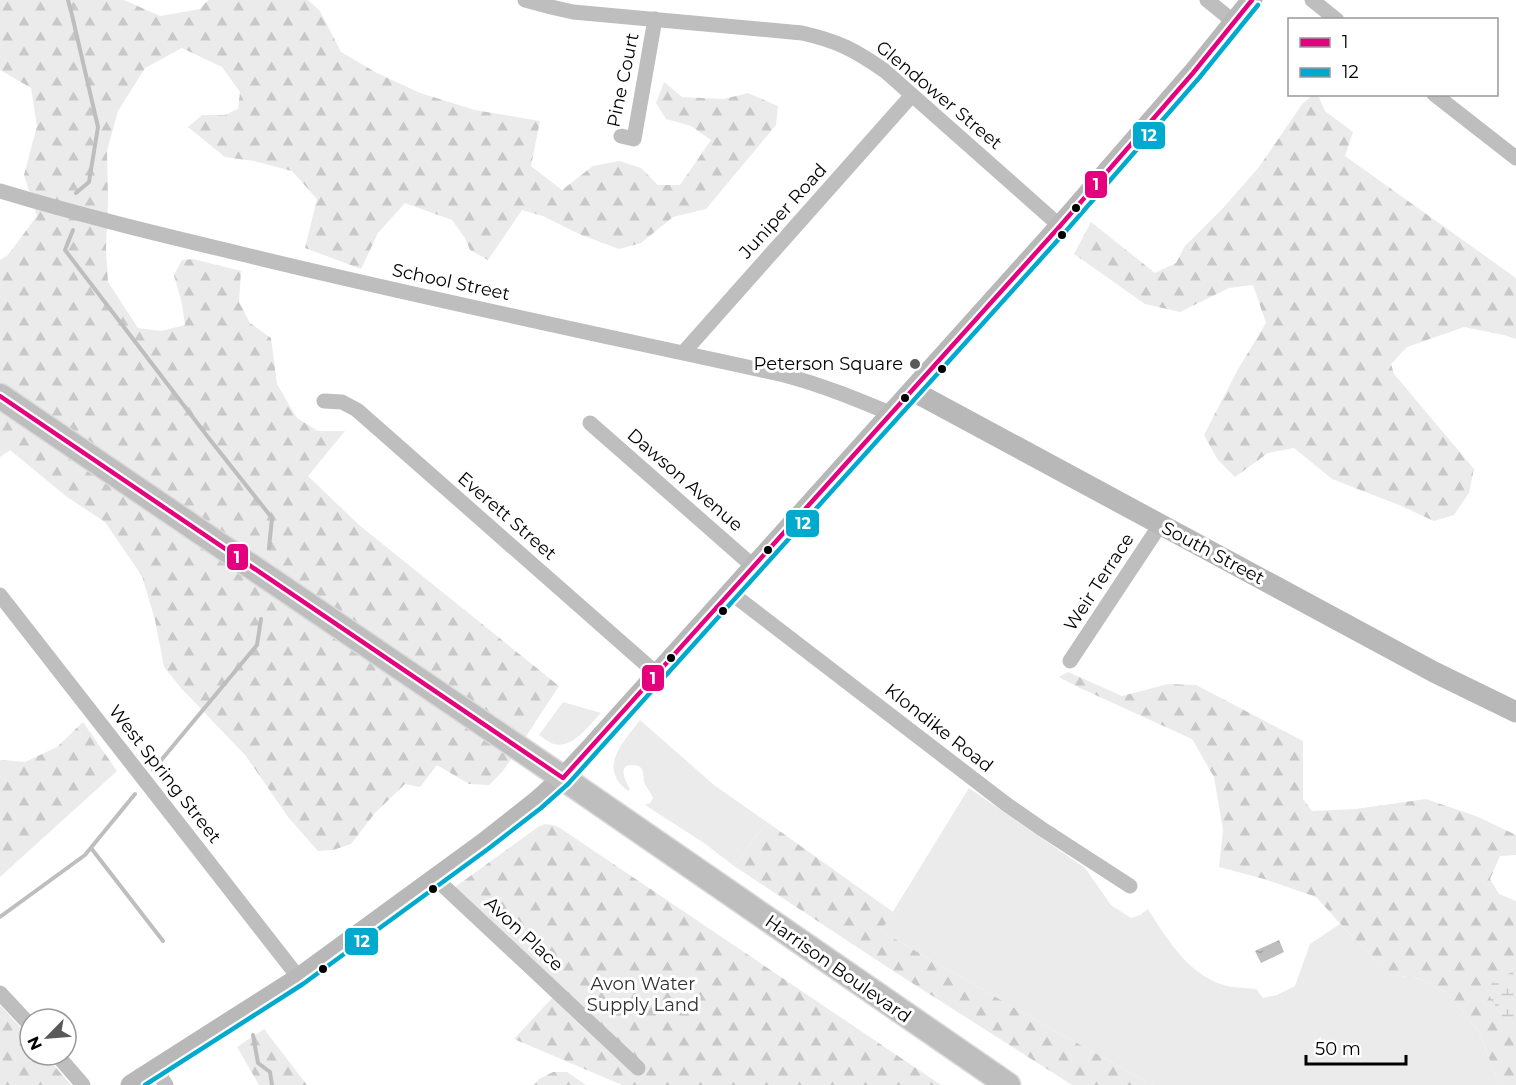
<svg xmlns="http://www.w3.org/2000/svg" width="1516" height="1085" font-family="Montserrat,sans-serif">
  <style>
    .green { fill: #ebebeb }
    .forest { fill: url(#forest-firs) }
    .wetland { fill: url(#wetland-marsh) }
    .water { fill: url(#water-ripples) }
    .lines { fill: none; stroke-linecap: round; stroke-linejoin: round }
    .stream { stroke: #bebebe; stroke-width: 4 }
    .primary-casing { stroke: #dbdbdb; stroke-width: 27 }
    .street { stroke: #bebebe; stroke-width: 15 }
    .secondary { stroke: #b8b8b8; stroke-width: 21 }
    .primary { stroke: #bebebe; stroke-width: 24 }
    .bus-1-casing { stroke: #fff; stroke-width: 9 }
    .bus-2-casing { stroke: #fff; stroke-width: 9 }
    .bus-1 { stroke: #e5007d; stroke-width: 4.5 }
    .bus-2 { stroke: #00a9ce; stroke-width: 4.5 }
    .bus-dot { fill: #000; stroke: #fff; stroke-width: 2 }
    .poi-dot { fill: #595959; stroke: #fff; stroke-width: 2 }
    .labels { text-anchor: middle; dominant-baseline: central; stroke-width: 6; stroke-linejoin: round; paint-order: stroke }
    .street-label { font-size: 18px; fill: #000; stroke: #fff }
    .poi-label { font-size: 18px; fill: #000; stroke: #fff; text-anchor: end }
    .park-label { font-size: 18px; fill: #323232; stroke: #fff }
    .line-badge { stroke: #fff; stroke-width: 2 }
    .badge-label { font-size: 16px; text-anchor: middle; font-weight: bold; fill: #fff }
  </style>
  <defs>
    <pattern id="forest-firs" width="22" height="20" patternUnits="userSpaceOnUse" patternTransform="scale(1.5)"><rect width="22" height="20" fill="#ebebeb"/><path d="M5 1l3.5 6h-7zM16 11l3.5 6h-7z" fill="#c8c8c8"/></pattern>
    <pattern id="wetland-marsh" width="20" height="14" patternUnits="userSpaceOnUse" patternTransform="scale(1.5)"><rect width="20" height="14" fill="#ebebeb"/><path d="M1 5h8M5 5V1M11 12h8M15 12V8" fill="none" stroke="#c8c8c8"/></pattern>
    <pattern id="water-ripples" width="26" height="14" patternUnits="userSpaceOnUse" patternTransform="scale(1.5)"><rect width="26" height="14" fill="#bebebe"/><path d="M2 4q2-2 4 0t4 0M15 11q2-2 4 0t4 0" fill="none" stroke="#a2a2a2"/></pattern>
  </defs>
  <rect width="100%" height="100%" fill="#fff"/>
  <path class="green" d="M 563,702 L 601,713 C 589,725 571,752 551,743 C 547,741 543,738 539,735 Z
    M 640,720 L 714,785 L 767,822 L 734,866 L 704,843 L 645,805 L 650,803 L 653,798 C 651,792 646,788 644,781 C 643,777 644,770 640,767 C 637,765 633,765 630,765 C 617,766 627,784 630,789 L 628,791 C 597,767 623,743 640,720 Z
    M 969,788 L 1085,868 L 1111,905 L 1131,918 L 1140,915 L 1148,909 C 1168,941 1192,980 1232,987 C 1240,988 1248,988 1256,989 L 1263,998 L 1277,995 L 1295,986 L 1310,944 L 1340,924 L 1388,974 L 1420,979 L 1449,994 L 1479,1032 L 1496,1076 L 1504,1085 L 1153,1085 L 1039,1022 L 881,931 Z"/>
  <path class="forest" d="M 0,0 L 124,0 L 160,16 L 200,9 L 208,0 L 308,0 L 320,11 L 341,52 L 377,73 L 420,93 L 475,110 L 540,121 L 531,166 L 562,190 L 593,166 L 619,161 L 641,168 L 658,185 L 680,185 L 711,140 L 691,126 L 666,119 L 656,103 L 664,82 L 682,97 L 724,99 L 748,93 L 778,106 L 776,125 L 706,209 L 673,217 L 641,243 L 619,249 L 579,234 L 543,216 L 522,210 L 488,260 L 470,250 L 465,238 L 452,220 L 405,203 L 378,233 L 361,269 L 305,248 L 317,199 L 292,171 L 254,161 L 225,157 L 188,127 L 202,115 L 225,115 L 238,109 L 240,92 L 222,67 L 182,48 L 145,68 L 118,111 L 107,151 L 108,200 L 106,249 L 108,282 L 138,328 L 161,331 L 185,325 L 182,304 L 174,275 L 182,260 L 193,259 L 241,271 L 239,302 L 250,323 L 271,338 L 277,384 L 297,418 L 318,431 L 345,431 L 308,476 L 359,525 L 559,686 L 503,771 L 489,785 L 469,784 L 437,765 L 420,787 L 405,784 L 375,813 L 351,844 L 333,850 L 318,851 L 288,817 L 246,756 L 181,688 L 164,667 L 155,620 L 142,576 L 105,522 L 67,497 L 10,450 L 0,457 L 0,260 L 8,255 L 37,216 L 24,175 L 37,126 L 31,88 L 0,70 Z
    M 1313,95 L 1318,95 L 1325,111 L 1353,132 L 1345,156 L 1516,278 L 1516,339 L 1504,335 L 1464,327 L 1407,347 L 1391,364 L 1394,374 L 1474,469 L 1469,493 L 1454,515 L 1434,521 L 1399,505 L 1332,479 L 1294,448 L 1268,453 L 1235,477 L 1218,460 L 1204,435 L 1237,371 L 1266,323 L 1253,285 L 1229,288 L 1180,312 L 1145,304 L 1074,254 L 1091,222 L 1155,273 L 1176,263 L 1185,246 L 1224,207 L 1259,167 L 1303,103 Z
    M 1068,672 L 1122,696 L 1168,684 L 1196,685 L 1303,741 L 1303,799 L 1312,811 L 1356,809 L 1426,799 L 1476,816 L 1516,835 L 1516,855 L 1500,856 L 1490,879 L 1499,894 L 1516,901 L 1516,1085 L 1504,1085 L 1496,1076 L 1479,1032 L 1449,994 L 1420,979 L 1388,974 L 1356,941 L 1316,897 L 1264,879 L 1219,867 L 1223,830 L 1214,777 L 1192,739 L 1080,688 L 1059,677 Z
    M 83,722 L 117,771 L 0,877 L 0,760 L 25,762 L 57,747 Z
    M 767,822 L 893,912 L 881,931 L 1039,1022 L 1153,1085 L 1072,1085 L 898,974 L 734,866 Z
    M 545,824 L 553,825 L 560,828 L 941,1085 L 622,1085 L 514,1039 L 553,997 L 444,895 L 538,827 Z
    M 0,1005 L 30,1038 L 30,1055 L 45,1055 L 71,1085 L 0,1085 Z
    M 264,1029 L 307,1085 L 259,1085 L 237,1047 Z
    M 553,1072 L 567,1072 L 586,1085 L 534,1085 L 539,1079 Z"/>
  <path class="wetland" d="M 1516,970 L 1516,1037 L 1486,991 L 1494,981 Z"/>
  <path class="water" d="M 1279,940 L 1284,952 L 1261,963 L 1255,951 Z"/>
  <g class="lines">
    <path class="stream" d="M 68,0 L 72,15 L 98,127 L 89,182 L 76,193
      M 73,230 L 65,250 L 211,441 L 272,518 L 269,548
      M 153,770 L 257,645 L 261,619
      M 91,848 L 163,941
      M 0,917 L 85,855 L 135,794
      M 253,1035 L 258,1063 L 270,1072 L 272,1085"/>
    <g class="primary-casing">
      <path id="primary" d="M 0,396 L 563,778 L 1008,1085"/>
    </g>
    <path class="street" d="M 525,0 L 551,7 L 573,12 L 802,33 C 838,41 855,50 885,71 L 1060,226
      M 1207,0 L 1234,22
      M 1312,0 L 1337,20
      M 1434,94 L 1516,158
      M 621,136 L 634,139 L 655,19
      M 0,191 C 82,216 166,236 250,256 C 427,299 606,336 784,375 C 822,385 856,399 892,414
      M 683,353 L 912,95
      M 324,401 L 342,402 L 357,410 L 657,674
      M 590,423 L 754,567
      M 731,593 L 1006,804 L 1042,829 L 1130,886
      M 0,595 L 299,978
      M 1070,661 L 1160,525
      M 435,878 L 638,1068
      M 0,993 L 30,1025
      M 57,1055 L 83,1085
      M 156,1070 L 166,1085"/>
    <path class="secondary" d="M 913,391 L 1434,672 L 1516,712
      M 131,1085 L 299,978 L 484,843 L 536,802 L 563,778 L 591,748 L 1060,226 L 1193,73 L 1252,0"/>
    <use href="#primary" class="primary"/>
    <g class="bus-1-casing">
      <path id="bus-1" d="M 0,396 L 563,778 L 1060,226 L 1193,73 L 1252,0"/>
    </g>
    <g class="bus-2-casing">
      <path id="bus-2" d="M 145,1085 L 303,984 L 488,849 L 541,808 L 568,784 L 1066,231 L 1199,78 L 1258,5"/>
    </g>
    <use href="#bus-1" class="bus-1"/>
    <use href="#bus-2" class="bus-2"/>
  </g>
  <g class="bus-dot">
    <circle cx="1076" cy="208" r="5"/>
    <circle cx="1062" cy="235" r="5"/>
    <circle cx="942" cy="369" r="5"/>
    <circle cx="905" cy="398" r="5"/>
    <circle cx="768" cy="550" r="5"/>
    <circle cx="723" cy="611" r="5"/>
    <circle cx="671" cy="658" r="5"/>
    <circle cx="433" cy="889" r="5"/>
    <circle cx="323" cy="969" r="5"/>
  </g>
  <circle class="poi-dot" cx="915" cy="364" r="6"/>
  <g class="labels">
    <g class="street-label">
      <text transform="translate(623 80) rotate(-78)">Pine Court</text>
      <text transform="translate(939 95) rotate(40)">Glendower Street</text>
      <text transform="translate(783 211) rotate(-48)">Juniper Road</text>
      <text transform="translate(451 282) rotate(12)">School Street</text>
      <text transform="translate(685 480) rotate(41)">Dawson Avenue</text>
      <text transform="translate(507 516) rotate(41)">Everett Street</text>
      <text transform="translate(1213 553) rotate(28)">South Street</text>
      <text transform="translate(1099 582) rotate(-57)">Weir Terrace</text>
      <text transform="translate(939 728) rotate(38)">Klondike Road</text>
      <text transform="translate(165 774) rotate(52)">West Spring Street</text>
      <text transform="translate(524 934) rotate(43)">Avon Place</text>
      <text transform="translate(838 969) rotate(35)">Harrison Boulevard</text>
    </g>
    <g class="poi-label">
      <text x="903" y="364">Peterson Square</text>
    </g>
    <g class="park-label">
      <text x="643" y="984">Avon Water<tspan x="643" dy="21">Supply Land</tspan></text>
    </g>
  </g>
  <g class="line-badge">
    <rect x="1132" y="121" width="34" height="29" rx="6" fill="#00a9ce"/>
    <rect x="1084" y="170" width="24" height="29" rx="6" fill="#e5007d"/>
    <rect x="785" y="509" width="35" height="29" rx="6" fill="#00a9ce"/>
    <rect x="226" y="543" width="23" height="28" rx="6" fill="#e5007d"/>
    <rect x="641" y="664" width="24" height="28" rx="6" fill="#e5007d"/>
    <rect x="344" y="927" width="35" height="29" rx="6" fill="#00a9ce"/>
  </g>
  <g class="badge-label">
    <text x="1149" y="141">12</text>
    <text x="1096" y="190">1</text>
    <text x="803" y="529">12</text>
    <text x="237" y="563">1</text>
    <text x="653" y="684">1</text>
    <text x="362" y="947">12</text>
  </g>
  <rect x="1288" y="18" width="210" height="78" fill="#ffffff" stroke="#999999" stroke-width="1.5"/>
  <rect x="1300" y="38" width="30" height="9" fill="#e5007d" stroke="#999999" stroke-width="1.5"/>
  <text x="1342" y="48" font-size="18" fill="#000000">1</text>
  <rect x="1300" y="68" width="30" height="9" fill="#00a9ce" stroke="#999999" stroke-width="1.5"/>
  <text x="1342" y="78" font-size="18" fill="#000000">12</text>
  <g transform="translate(48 1037) rotate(245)"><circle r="28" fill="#ffffff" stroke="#999999" stroke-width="1.5"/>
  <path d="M0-4.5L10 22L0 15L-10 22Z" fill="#595959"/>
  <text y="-9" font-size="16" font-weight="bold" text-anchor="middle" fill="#000000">N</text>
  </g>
  <path d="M1306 1055v9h100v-9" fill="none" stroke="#000000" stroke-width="3"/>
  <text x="1315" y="1055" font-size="18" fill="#000000" stroke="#ffffff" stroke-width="4.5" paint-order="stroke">50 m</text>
</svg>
